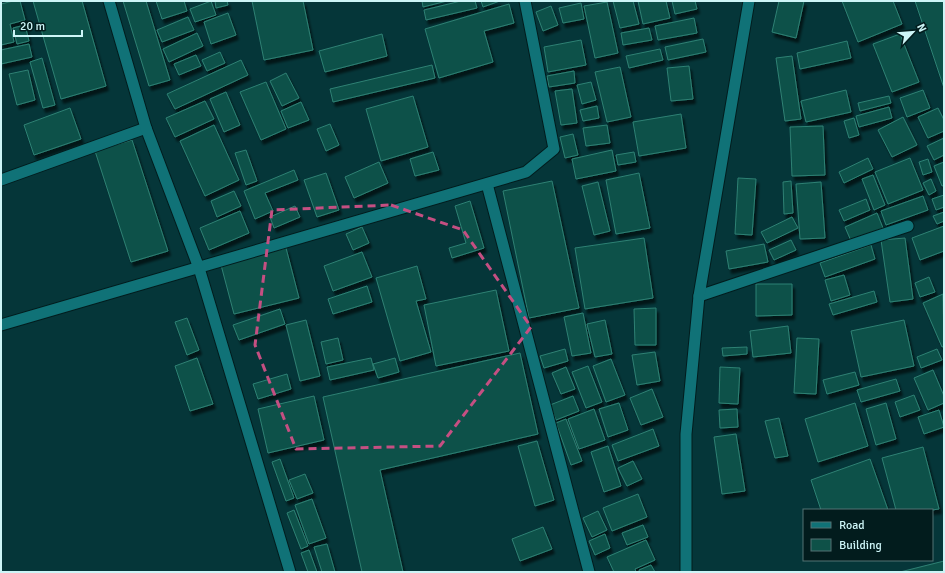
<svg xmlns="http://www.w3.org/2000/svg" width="945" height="573" font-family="Signika,sans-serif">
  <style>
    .building { fill: #0e5148; stroke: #2e8174; filter: url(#shadow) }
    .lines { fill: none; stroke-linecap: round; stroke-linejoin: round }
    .service-casing { stroke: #021c1d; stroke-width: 13 }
    .minor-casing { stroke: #021c1d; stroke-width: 13 }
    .secondary-casing { stroke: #021c1d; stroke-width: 13 }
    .service { stroke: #107277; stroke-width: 11 }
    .minor { stroke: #107277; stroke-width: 11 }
    .secondary { stroke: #107277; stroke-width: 11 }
    .marked { fill: none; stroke: #c54f82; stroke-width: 3; stroke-dasharray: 8 5; stroke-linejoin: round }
  </style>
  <defs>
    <filter id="shadow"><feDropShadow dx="2.5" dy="4.5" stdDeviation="1" flood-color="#0009"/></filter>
  </defs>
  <rect width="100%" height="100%" fill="#053639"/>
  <path class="building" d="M 13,1 L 20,1 L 25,20 L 10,24 L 14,42 L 1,45 L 1,4 Z
    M 33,1 L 82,1 L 106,86 L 61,99 Z
    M 123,1 L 146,1 L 170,80 L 149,86 Z
    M 156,1 L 184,1 L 187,11 L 162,19 Z
    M 211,1 L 216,15 L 195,22 L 190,9 Z
    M 215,1 L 227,1 L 228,5 L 216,8 Z
    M 252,1 L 303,1 L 313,50 L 264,60 Z
    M 422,1 L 447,1 L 423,7 Z
    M 461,1 L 475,1 L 477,8 L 426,20 L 424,10 Z
    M 481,1 L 500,1 L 483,7 Z
    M 613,1 L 633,1 L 639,24 L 620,28 Z
    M 638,1 L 666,1 L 670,18 L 643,24 Z
    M 672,1 L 695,1 L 697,9 L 675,14 Z
    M 779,1 L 804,1 L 796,38 L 772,32 Z
    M 842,1 L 893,1 L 902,24 L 858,42 Z
    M 915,1 L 944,1 L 944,88 Z
    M 607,2 L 618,53 L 595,58 L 584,6 Z
    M 581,3 L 584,19 L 563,23 L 559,8 Z
    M 509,4 L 514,23 L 484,31 L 493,62 L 439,78 L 425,29 Z
    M 551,6 L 558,25 L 543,31 L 536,12 Z
    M 228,13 L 236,35 L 211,44 L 204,22 Z
    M 188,17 L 194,30 L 162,42 L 157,30 Z
    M 694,18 L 697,33 L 658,40 L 655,26 Z
    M 25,25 L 29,41 L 17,44 L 13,28 Z
    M 649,28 L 652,40 L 623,45 L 621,33 Z
    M 197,33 L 203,46 L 169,62 L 163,49 Z
    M 382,34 L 387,56 L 325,72 L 319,51 Z
    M 900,34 L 919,82 L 892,92 L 873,44 Z
    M 703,39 L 706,52 L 668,60 L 665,47 Z
    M 581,40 L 586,65 L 548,72 L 544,47 Z
    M 847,41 L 851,58 L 800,69 L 797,53 Z
    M 29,44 L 32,57 L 1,64 L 1,50 Z
    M 660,49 L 663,60 L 629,68 L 626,56 Z
    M 220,52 L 225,63 L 207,71 L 202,60 Z
    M 196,55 L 201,66 L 179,75 L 174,64 Z
    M 792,56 L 801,119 L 785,121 L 776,58 Z
    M 42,58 L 55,105 L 43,108 L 30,62 Z
    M 241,60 L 248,75 L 175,109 L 167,94 Z
    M 432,65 L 435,78 L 333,102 L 330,89 Z
    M 689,66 L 693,99 L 671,101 L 667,68 Z
    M 620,67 L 631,117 L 607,122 L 595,72 Z
    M 28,70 L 35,100 L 17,105 L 9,74 Z
    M 574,71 L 575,83 L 549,87 L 547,76 Z
    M 286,73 L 299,98 L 282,106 L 270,81 Z
    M 266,82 L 286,129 L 261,140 L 240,92 Z
    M 591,82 L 596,100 L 582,104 L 577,85 Z
    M 572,89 L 577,123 L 561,125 L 555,91 Z
    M 846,90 L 851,112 L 806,122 L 801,101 Z
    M 923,90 L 930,108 L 907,117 L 900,98 Z
    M 226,92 L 240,125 L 224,132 L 210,99 Z
    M 413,96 L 428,147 L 381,161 L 366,109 Z
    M 889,96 L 891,103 L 860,111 L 858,103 Z
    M 205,101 L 214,119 L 175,137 L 166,118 Z
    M 301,102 L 309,120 L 288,128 L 281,111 Z
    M 597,106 L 599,118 L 583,121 L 580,110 Z
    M 889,107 L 892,118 L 859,127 L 856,116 Z
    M 70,108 L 81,139 L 34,155 L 24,125 Z
    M 938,108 L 944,120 L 944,131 L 928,138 L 918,117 Z
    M 681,114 L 686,148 L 639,156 L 633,122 Z
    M 903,117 L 917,145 L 892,157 L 878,130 Z
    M 854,118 L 859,135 L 849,138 L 844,121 Z
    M 330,124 L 339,145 L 326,151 L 317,129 Z
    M 214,125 L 239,180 L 205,196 L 180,141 Z
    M 607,125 L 610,143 L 586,146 L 583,128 Z
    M 823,126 L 825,175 L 792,176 L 790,127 Z
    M 573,134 L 578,155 L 565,158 L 560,137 Z
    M 944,138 L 944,155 L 934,160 L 927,146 Z
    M 132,140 L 168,251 L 131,262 L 95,151 Z
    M 246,150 L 257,181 L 246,185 L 235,153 Z
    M 612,150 L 616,171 L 576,179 L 572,159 Z
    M 433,152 L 439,170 L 415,176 L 410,159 Z
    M 634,152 L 636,162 L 618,165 L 616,155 Z
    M 868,158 L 873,169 L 844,183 L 839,172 Z
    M 910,158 L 923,190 L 888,204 L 875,172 Z
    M 928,159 L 932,172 L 923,175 L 919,162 Z
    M 379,162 L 388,183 L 354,198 L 345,177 Z
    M 944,162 L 944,185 L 942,186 L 934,166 Z
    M 294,170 L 298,180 L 265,193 L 273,211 L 255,219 L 244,191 Z
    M 326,173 L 339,210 L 317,217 L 304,180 Z
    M 639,173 L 650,228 L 616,234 L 606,180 Z
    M 873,175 L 885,205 L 874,210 L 862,179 Z
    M 738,178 L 756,179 L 752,235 L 735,234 Z
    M 931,179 L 936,191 L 929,195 L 923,183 Z
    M 552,181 L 579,308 L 529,318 L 503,191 Z
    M 791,181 L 793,213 L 784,214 L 783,182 Z
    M 598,182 L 610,231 L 594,235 L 582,186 Z
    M 821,182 L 825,238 L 800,239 L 796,184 Z
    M 234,191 L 241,206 L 217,217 L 211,201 Z
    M 944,195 L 944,207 L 936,210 L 932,199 Z
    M 923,196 L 928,210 L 886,225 L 881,211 Z
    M 866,199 L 870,210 L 844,221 L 839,210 Z
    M 470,201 L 484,248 L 452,258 L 449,248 L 466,243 L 455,206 Z
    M 295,206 L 300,217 L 274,228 L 270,217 Z
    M 240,211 L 249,233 L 209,250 L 200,228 Z
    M 944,212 L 944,221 L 937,224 L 933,216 Z
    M 877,213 L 883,228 L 851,241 L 845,227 Z
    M 792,217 L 798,228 L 767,243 L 761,232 Z
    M 944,226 L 944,251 L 920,260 L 912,238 Z
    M 362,227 L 369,243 L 353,250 L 346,234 Z
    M 644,238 L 653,298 L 585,309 L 575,248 Z
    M 905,238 L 913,299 L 890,302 L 881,240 Z
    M 791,240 L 796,250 L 774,260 L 769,250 Z
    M 764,244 L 768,262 L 729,269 L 726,251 Z
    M 871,245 L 875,259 L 825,277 L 820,263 Z
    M 286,248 L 299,298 L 234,314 L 221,265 Z
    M 362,252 L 372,277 L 333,291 L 324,266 Z
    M 417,266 L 426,299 L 416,301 L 431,352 L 400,361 L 376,278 Z
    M 844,275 L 850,295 L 831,301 L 825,280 Z
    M 929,277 L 935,292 L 920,297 L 915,283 Z
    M 756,284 L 792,284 L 792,315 L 756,316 Z
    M 367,286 L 372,302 L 333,314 L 328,299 Z
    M 496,290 L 509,351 L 436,366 L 424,305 Z
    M 874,291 L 877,302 L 833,315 L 829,304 Z
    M 943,294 L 944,346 L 942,347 L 923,303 Z
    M 656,308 L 656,345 L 635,345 L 634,309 Z
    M 280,309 L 285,324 L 239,340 L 233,325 Z
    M 583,313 L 591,353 L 572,356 L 564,317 Z
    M 187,318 L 199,350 L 187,355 L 175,322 Z
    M 306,320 L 320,376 L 300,381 L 286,325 Z
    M 605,320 L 612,354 L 595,357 L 587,324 Z
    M 904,320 L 914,366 L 861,377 L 851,331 Z
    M 788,326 L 791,353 L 753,357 L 750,331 Z
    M 338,338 L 343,360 L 326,364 L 321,342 Z
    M 797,338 L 819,339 L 816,394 L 794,393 Z
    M 747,347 L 747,354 L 723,356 L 722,348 Z
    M 565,349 L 568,361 L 544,368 L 540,356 Z
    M 937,349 L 942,360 L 921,368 L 917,357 Z
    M 655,352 L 660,381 L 637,385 L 632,355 Z
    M 520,353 L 538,434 L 380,470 L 403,572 L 362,572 L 323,397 Z
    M 197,358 L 213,404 L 190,411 L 175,366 Z
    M 371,358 L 374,370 L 330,380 L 327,367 Z
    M 395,358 L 399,372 L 378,378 L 373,364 Z
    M 611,359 L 625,395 L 606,402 L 593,366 Z
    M 588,366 L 602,402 L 586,408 L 572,372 Z
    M 566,367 L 575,389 L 561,394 L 552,373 Z
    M 720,367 L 740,368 L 738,404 L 719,403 Z
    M 933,370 L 944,396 L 944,403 L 928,410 L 914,378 Z
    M 855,372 L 859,385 L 827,394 L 823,380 Z
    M 287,374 L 291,389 L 258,399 L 253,384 Z
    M 896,379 L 900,391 L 861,402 L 857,390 Z
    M 652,389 L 663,417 L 641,425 L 630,398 Z
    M 914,395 L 920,410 L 900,417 L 895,402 Z
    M 314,396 L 324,440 L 268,453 L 258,409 Z
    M 573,396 L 579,411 L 556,420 L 550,405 Z
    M 619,403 L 628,430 L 608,437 L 599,409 Z
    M 855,403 L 868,446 L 818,462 L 805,419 Z
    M 886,403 L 896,439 L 876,445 L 866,409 Z
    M 594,409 L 605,440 L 579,449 L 568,419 Z
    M 737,409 L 738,427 L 720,428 L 719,410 Z
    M 939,410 L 944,427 L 924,434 L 918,417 Z
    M 779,418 L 788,456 L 775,458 L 765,421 Z
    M 566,419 L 582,461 L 571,465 L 556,423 Z
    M 653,429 L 659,446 L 618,461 L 612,445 Z
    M 736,434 L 745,491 L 722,494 L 714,437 Z
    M 537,441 L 554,500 L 535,506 L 518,446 Z
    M 608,446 L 621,486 L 604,492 L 591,452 Z
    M 923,447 L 939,509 L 932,510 L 896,510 L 882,458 Z
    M 280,459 L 294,498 L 286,501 L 272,462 Z
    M 870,459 L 888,510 L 821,510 L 811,480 Z
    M 633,461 L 642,479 L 627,486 L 618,468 Z
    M 305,474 L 313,493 L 297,499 L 289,480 Z
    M 638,494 L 647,517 L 612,531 L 603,508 Z
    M 312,499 L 326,538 L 309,544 L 295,505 Z
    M 294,510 L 308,546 L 301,549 L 287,513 Z
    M 598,511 L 607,530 L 592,537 L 583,518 Z
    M 643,525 L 648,537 L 627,545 L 622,533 Z
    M 543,527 L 552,549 L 520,561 L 512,539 Z
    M 605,534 L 610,548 L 595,555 L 589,541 Z
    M 646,540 L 655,560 L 635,569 L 636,572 L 614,572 L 607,557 Z
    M 327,544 L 335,572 L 322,572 L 314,547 Z
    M 309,550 L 317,572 L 308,572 L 301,553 Z
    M 944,561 L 944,572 L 900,572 Z
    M 651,565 L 655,572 L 640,572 L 639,570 Z"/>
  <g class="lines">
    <g class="service-casing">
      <path id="service" d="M 1,180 L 146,128
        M 487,184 L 589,572"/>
    </g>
    <g class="minor-casing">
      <path id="minor" d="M 109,1 L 146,128 L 199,268 L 290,572
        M 699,296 L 908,226
        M 1,325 L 526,172 L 554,149 L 525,1"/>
    </g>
    <g class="secondary-casing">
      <path id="secondary" d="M 686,572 L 686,434 L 699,296 L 749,1"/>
    </g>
    <use href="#service" class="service"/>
    <use href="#minor" class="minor"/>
    <use href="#secondary" class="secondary"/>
  </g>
  <path class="marked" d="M 391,205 L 463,230 L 531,327 L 440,446 L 296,449 L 255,345 L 272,210 Z"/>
  <rect width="945" height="573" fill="none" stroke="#cdf5f7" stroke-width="4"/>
  <rect x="803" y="509" width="130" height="52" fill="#021c1d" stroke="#537374"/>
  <rect x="811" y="522" width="20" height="6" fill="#107277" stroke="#537374"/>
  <text x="839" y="529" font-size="12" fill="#cdf5f7">Road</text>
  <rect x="811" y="539" width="20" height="12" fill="#0e5148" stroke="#537374"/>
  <text x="839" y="549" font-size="12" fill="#cdf5f7">Building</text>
  <g transform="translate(913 32) rotate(64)" stroke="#021c1d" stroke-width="3" paint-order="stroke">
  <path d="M0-3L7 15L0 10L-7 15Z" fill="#cdf5f7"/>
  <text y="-6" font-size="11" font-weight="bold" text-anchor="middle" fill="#cdf5f7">N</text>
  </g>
  <path d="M14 30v6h68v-6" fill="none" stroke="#cdf5f7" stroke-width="2"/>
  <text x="20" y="30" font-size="12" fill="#cdf5f7" stroke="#021c1d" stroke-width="3" paint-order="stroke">20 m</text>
</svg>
